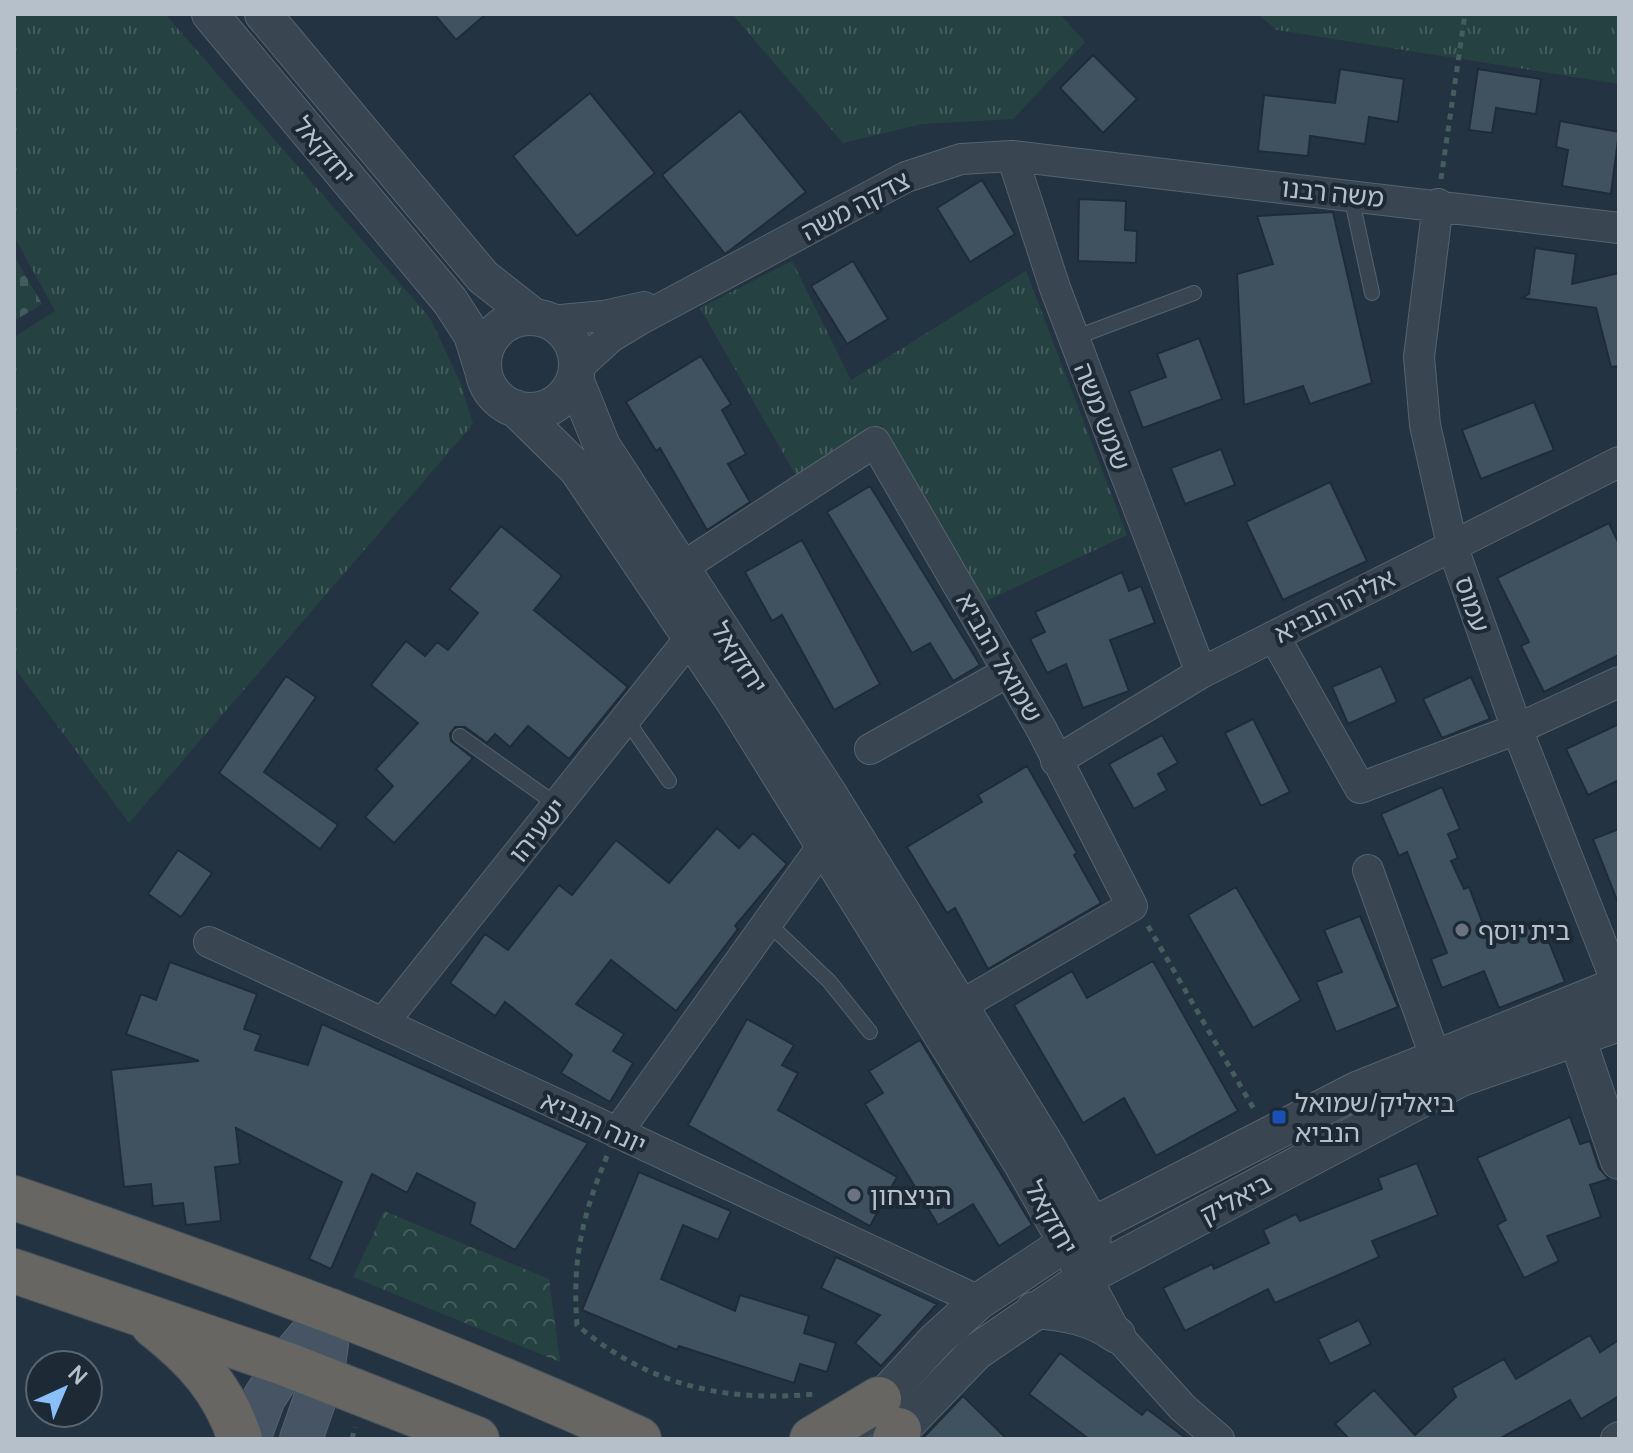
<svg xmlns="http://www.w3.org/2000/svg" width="1633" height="1453" font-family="Manrope,'Noto Sans Hebrew',sans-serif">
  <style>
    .grass { fill: url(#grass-tufts) }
    .forest { fill: url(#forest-crowns) }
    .cemetery { fill: url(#cemetery-stones) }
    .building { fill: #405260; stroke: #1f2c38; stroke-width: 2 }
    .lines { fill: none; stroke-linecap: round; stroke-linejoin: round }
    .service-casing { stroke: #56636e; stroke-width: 16 }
    .minor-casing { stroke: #56636e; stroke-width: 32 }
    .tertiary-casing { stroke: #56636e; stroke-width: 38 }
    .secondary-casing { stroke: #56636e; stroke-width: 44 }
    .trunk-casing { stroke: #43505b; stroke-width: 46 }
    .path { stroke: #445e5e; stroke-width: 5; stroke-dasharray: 6 6; stroke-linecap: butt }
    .service { stroke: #394551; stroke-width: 14 }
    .minor { stroke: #394551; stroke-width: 30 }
    .tertiary { stroke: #394551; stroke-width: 36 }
    .secondary { stroke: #465464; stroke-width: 42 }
    .trunk { stroke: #676663; stroke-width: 44 }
    .worship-dot { fill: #6b7280; stroke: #1d2a36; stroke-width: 3 }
    .transit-dot { fill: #1a4fb4; stroke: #1d2a36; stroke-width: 3 }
    .labels { text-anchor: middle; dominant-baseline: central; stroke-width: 8; stroke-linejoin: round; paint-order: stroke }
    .street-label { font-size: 26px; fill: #b5c0cb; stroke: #1d2a36 }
    .poi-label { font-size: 26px; fill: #b5c0cb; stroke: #1d2a36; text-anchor: start }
  </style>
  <defs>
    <pattern id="grass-tufts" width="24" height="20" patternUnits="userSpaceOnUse" patternTransform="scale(2)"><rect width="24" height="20" fill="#264142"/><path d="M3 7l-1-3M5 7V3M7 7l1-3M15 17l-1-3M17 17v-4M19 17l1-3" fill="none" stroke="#435b5c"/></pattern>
    <pattern id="forest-crowns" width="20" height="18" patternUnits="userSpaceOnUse" patternTransform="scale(2)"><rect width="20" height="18" fill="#264142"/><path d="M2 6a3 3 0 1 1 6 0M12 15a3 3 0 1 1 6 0" fill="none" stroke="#435b5c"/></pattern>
    <pattern id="cemetery-stones" width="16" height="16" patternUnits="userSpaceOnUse" patternTransform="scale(2)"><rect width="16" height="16" fill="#264142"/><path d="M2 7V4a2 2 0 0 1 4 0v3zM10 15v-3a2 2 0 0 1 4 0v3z" fill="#435b5c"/></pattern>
  </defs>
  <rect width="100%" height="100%" fill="#243341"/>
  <path class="grass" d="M 14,14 L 165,14 L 430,318 L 461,384 L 473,424 L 129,823 L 14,667 L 14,337 L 55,311 L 14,236 Z
    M 732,14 L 1060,14 L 1085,42 L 1013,119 L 922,124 L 843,143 Z
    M 1257,14 L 1619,14 L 1619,84 L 1277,30 Z
    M 792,261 L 851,380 L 1026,271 L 1127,535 L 984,602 L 881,425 L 798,479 L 700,308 Z"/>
  <path class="forest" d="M 384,1211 L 549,1279 L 560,1362 L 353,1277 Z"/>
  <path class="cemetery" d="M 14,256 L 42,304 L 14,321 Z"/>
  <path class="building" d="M 434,14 L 486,14 L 456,40 Z
    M 1093,55 L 1137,99 L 1103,133 L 1060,88 Z
    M 1340,69 L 1404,79 L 1398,122 L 1369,117 L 1365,144 L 1310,136 L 1308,156 L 1258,151 L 1264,95 L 1335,103 Z
    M 1478,69 L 1541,79 L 1536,114 L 1496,108 L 1492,133 L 1469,130 Z
    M 590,93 L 655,173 L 577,236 L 513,156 Z
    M 740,111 L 806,192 L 725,254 L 662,175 Z
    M 1560,121 L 1619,132 L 1611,194 L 1562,186 L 1568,150 L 1556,147 Z
    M 982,180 L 1015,234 L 970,262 L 937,208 Z
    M 1079,199 L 1126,201 L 1125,230 L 1137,231 L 1136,263 L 1078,261 Z
    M 1333,212 L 1372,383 L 1310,404 L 1303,386 L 1244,405 L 1237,274 L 1273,264 L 1257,216 Z
    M 1535,248 L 1576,254 L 1572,284 L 1619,273 L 1619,366 L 1611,367 L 1596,308 L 1522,298 L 1529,294 Z
    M 853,261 L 888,319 L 847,344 L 811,286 Z
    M 1199,338 L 1222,399 L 1143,428 L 1129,391 L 1166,377 L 1157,354 Z
    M 701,356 L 731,404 L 722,410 L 746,454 L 728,464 L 750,502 L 707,530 L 660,448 L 656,451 L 626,402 Z
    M 1534,402 L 1554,450 L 1481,479 L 1462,430 Z
    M 1221,449 L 1235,485 L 1185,504 L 1171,468 Z
    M 1330,482 L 1367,561 L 1283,600 L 1246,522 Z
    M 870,486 L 980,665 L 953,681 L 930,643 L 912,653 L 827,512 Z
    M 1609,523 L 1619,544 L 1619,655 L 1544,692 L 1521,646 L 1529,642 L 1497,578 Z
    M 501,526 L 562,576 L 534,610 L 628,687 L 569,759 L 528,726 L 510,747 L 495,734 L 487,743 L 465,727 L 455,727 L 450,734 L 451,741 L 473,758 L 394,843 L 365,817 L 393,786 L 376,769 L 418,723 L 371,685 L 406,641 L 425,656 L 437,642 L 448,650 L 478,613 L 449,589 Z
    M 802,540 L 880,684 L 834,710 L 782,615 L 772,621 L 745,572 Z
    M 1122,572 L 1129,591 L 1141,586 L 1155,623 L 1110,640 L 1129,691 L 1083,708 L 1066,664 L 1047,673 L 1030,639 L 1045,632 L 1035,612 Z
    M 1381,666 L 1397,702 L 1348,724 L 1332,687 Z
    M 286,676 L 316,697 L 264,772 L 338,825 L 320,849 L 219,773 Z
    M 1471,677 L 1490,719 L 1442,738 L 1423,699 Z
    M 1253,719 L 1290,792 L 1261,806 L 1225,733 Z
    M 1619,724 L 1619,780 L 1588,795 L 1566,749 Z
    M 1162,735 L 1178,763 L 1158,774 L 1167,790 L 1134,809 L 1109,764 Z
    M 1027,766 L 1077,853 L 1074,855 L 1101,903 L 988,969 L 955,908 L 947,913 L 907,847 L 982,802 L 978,795 Z
    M 1442,787 L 1460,829 L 1448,834 L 1458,858 L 1451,861 L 1464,889 L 1469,887 L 1489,940 L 1540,920 L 1565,982 L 1499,1008 L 1484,971 L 1442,988 L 1431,959 L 1447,953 L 1407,852 L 1399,856 L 1381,814 Z
    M 717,828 L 739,848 L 753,833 L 787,864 L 735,926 L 738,929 L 676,1011 L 611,960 L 576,1004 L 624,1034 L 613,1051 L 633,1063 L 610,1102 L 561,1073 L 572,1055 L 505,1002 L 495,1016 L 450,983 L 485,934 L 508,950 L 559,885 L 572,895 L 616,840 L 669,883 Z
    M 1619,829 L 1619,900 L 1617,900 L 1593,839 Z
    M 178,850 L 212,873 L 181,917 L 148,894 Z
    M 1236,887 L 1301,1000 L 1253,1028 L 1188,915 Z
    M 1360,916 L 1398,1007 L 1336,1032 L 1316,982 L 1342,972 L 1324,930 Z
    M 1153,961 L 1238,1111 L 1156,1156 L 1124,1098 L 1083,1123 L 1014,1005 L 1072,971 L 1087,998 Z
    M 170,962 L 257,994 L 244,1029 L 261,1035 L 255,1050 L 308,1065 L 322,1024 L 588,1143 L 515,1250 L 470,1224 L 475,1203 L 417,1173 L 407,1193 L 372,1174 L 331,1269 L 309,1259 L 342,1182 L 236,1128 L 240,1164 L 215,1167 L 221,1221 L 186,1225 L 183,1203 L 153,1206 L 151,1184 L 124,1187 L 111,1070 L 199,1061 L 126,1034 L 141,994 L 156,1000 Z
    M 747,1019 L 794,1045 L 782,1065 L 798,1073 L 778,1110 L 897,1177 L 870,1226 L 688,1125 Z
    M 920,1040 L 1032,1225 L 999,1246 L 973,1204 L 938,1225 L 865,1104 L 883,1093 L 869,1071 Z
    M 1570,1117 L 1580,1144 L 1590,1141 L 1599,1168 L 1609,1179 L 1590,1185 L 1601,1217 L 1547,1236 L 1559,1261 L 1524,1278 L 1497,1225 L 1506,1220 L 1477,1158 Z
    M 1417,1163 L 1438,1215 L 1372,1241 L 1379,1257 L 1275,1303 L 1268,1289 L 1185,1331 L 1163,1288 L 1212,1264 L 1214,1269 L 1269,1243 L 1263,1230 L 1296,1214 L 1300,1221 L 1382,1189 L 1378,1178 Z
    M 639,1172 L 731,1211 L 718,1240 L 683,1225 L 661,1279 L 735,1311 L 740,1295 L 809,1316 L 804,1333 L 836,1343 L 827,1372 L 800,1364 L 794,1383 L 679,1346 L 677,1350 L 582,1310 Z
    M 836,1257 L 937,1304 L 881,1366 L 855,1343 L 880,1315 L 821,1288 Z
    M 1359,1320 L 1371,1344 L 1330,1364 L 1318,1339 Z
    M 1590,1335 L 1600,1352 L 1619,1340 L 1619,1396 L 1581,1419 L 1570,1400 L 1499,1439 L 1349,1439 L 1335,1424 L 1374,1390 L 1415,1435 L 1456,1397 L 1452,1388 L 1504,1359 L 1516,1379 Z
    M 1060,1353 L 1142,1415 L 1147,1409 L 1187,1439 L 1089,1439 L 1029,1394 Z
    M 963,1396 L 1007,1439 L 922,1439 Z"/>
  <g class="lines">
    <g class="service-casing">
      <path id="service" d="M 1351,196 L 1372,293
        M 1074,338 L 1194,293
        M 626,719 L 669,781
        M 460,736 L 557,805
        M 768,923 L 829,981 L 870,1032"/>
    </g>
    <g class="minor-casing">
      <path id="minor" d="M 1012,156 L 1055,288 L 1201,673
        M 1438,204 L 1419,357 L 1425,425 L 1452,545 L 1517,729 L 1618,986
        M 550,321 L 604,316 L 644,307
        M 576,369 L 611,337 L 639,320 L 906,177 L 961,159 L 1012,156 L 1619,228
        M 681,568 L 875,442 L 1042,730 L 1132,906 L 960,1006
        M 1274,636 L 1360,788 L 1517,729 L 1619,682
        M 870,749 L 1008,672
        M 1056,761 L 1201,673 L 1619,462
        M 1368,870 L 1435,1056
        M 209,942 L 979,1301
        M 383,1023 L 691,637
        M 617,1133 L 824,844
        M 1086,1277 L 1117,1335 L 1183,1408 L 1219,1439
        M 1616,1439 L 1619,1437"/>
    </g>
    <g class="tertiary-casing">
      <path id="tertiary" d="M 210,14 L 450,301 L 472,335 L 483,370
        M 263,14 L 483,277 L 534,317
        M483 364a47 47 0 1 1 94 0a47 47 0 1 1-94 0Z
        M 575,379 L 602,446 L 828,793 L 1047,1147 L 1092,1226 L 1093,1262 L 1086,1277
        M 515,408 L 577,469 L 734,701 L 1021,1162 L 1086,1277
        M 1569,1014 L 1619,1161
        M 1034,1310 C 1064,1312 1092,1317 1117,1335
        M 862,1420 L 936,1340 L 979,1301 L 1092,1226 L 1357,1090 L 1619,985
        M 892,1439 L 976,1352 L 1086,1277 L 1461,1078 L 1619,1023"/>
    </g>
    <g class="secondary-casing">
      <path id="secondary" d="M 249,1439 L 264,1398 L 286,1364 L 331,1310
        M 301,1439 L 322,1379 L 327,1344"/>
    </g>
    <g class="trunk-casing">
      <path id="trunk" d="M 14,1198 C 226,1270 435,1346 639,1439
        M 14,1271 L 286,1364 L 477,1439
        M 153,1325 C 194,1357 224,1389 240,1439
        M 812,1439 L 879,1399
        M 895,1439 L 899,1430"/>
    </g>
    <path class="path" d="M 1441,179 L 1465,14
      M 1148,926 L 1255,1111
      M 607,1156 C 582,1216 572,1260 577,1325 C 646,1384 725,1403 814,1394
      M 352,1439 L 355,1427"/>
    <use href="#service" class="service"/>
    <use href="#minor" class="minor"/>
    <use href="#tertiary" class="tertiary"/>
    <use href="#secondary" class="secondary"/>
    <use href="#trunk" class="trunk"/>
  </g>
  <g class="worship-dot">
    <circle cx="1462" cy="930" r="8"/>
    <circle cx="854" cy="1195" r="8"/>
  </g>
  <rect class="transit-dot" x="1271" y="1109" width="16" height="16" rx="4"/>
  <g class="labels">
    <g class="street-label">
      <text transform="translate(325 150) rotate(50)">יחזקאל</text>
      <text transform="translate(1333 192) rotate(6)">משה רבנו</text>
      <text transform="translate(855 205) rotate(-28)">צדקה משה</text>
      <text transform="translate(1103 416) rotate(69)">שמש משה</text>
      <text transform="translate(1473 604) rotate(71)">עמוס</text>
      <text transform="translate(1334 605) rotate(-27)">אליהו הנביא</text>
      <text transform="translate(740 657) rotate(57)">יחזקאל</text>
      <text transform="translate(1000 657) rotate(60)">שמואל הנביא</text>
      <text transform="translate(537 830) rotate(-51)">ישעיהו</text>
      <text transform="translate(594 1122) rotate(25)">יונה הנביא</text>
      <text transform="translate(1235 1198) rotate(-28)">ביאליק</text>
      <text transform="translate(1052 1217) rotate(61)">יחזקאל</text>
    </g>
    <g class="poi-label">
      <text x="1478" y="930">בית יוסף</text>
      <text x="1295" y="1102">ביאליק/שמואל<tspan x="1295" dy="30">הנביא</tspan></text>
      <text x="870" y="1195">הניצחון</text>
    </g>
  </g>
  <rect width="1633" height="1453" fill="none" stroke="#b5c0cb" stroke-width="32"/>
  <g transform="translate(64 1389) rotate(44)"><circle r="38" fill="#1d2a36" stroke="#5a6672" stroke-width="2"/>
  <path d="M0-6L14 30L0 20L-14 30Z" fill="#89c0fc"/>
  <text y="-12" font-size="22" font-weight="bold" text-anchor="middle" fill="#b5c0cb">N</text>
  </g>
</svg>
